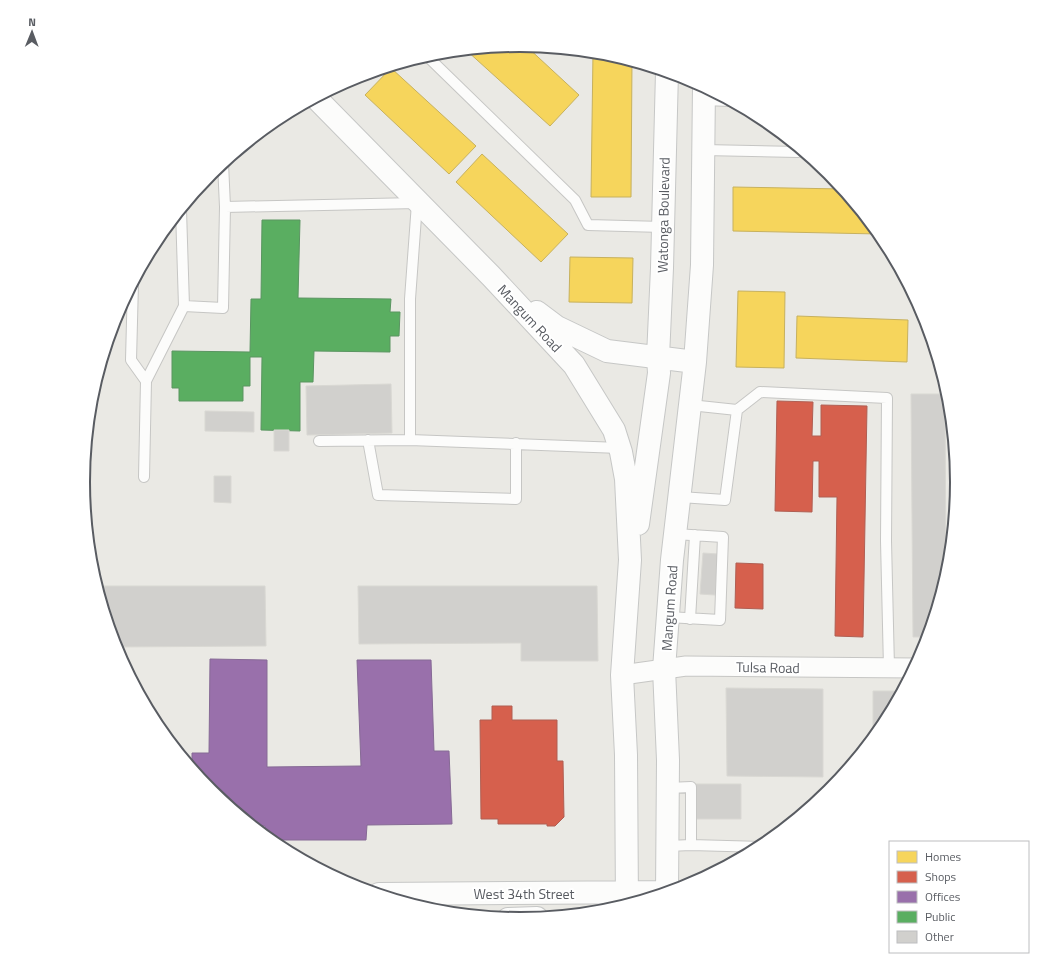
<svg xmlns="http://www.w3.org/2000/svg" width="1041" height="965" font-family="'Titillium Web',sans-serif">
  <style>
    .homes { fill: #f6d55c; stroke: #c7b15e }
    .shops { fill: #d6604d; stroke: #b05f53 }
    .offices { fill: #9970ab; stroke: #866a95 }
    .public { fill: #5aae61; stroke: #5a9561 }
    .building { fill: #d1d0cd; stroke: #d9d8d3 }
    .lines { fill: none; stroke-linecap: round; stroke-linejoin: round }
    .lane-casing { stroke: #c6c6c4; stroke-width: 12 }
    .street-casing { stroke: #c6c6c4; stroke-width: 21 }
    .secondary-casing { stroke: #c6c7c6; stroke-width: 24 }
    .lane { stroke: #fcfcfb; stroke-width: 10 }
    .street { stroke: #fcfcfb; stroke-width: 19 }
    .secondary { stroke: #fcfcfb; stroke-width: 22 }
    .labels { text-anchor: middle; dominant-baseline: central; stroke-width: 4; stroke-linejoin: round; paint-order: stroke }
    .street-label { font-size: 14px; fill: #595c62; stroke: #fff }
    .rim { fill: none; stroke: #595c62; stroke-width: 2 }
  </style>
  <rect width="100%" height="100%" fill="#eae9e4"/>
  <path class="homes" d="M 525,45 L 579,95 L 550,126 L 466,50 Z
    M 593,52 L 606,53 L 632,61 L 631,197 L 591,197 Z
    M 391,68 L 476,146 L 449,174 L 365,95 Z
    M 482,154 L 568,234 L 541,262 L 456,182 Z
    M 733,187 L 843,189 L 879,234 L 733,231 Z
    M 570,257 L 633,258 L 632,303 L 569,302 Z
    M 738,291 L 785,292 L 784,368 L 736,367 Z
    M 797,316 L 908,320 L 907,362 L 796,358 Z"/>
  <path class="shops" d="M 777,401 L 813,402 L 812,436 L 821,436 L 821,405 L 867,406 L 863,637 L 835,636 L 837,497 L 819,497 L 819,461 L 813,461 L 812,512 L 775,511 Z
    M 736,563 L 763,564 L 763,609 L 735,608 Z
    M 492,706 L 512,706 L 512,720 L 557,720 L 557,761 L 563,761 L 564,817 L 555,826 L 547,826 L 547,824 L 498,824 L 498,819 L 481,819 L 480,720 L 492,720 Z"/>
  <path class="offices" d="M 210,659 L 267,660 L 267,767 L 361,766 L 357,660 L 431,660 L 434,751 L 449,751 L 452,824 L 367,825 L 366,840 L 270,840 L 265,836 L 265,826 L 252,826 L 211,792 L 192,768 L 192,753 L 209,753 Z"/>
  <path class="public" d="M 262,220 L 300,220 L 298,298 L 391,299 L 390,312 L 400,312 L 399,336 L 390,336 L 390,352 L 314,351 L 313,382 L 300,382 L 300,431 L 261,430 L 262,357 L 250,357 L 250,386 L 243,386 L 243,401 L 179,401 L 179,388 L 172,388 L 172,351 L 250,352 L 251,299 L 261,299 Z"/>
  <path class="building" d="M 391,384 L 392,433 L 307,435 L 306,386 Z
    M 911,394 L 945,394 L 946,579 L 929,637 L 913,637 Z
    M 205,411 L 254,412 L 254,432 L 205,431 Z
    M 274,430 L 289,430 L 289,451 L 274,451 Z
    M 214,476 L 231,476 L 231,503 L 214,502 Z
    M 703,553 L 718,554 L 715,595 L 700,594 Z
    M 97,586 L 265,586 L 266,646 L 115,647 Z
    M 358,586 L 597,586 L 598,661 L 521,661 L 521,643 L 359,644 Z
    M 726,688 L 823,689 L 823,777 L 727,776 Z
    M 873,691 L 903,691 L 884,726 L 873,739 Z
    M 696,784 L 741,784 L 741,819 L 696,819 Z"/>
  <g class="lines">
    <g class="lane-casing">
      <path id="lane" d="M 427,56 L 575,200 L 588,225 L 663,227
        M 704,100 L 730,101
        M 703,150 L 798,152 L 798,147
        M 225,207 L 417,203 L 410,299 L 410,440
        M 181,210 L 184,306
        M 133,283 L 131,360 L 146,381
        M 737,410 L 760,392 L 887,398 L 886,541 L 889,668
        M 368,440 L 378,495 L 516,499 L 516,443
        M 319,441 L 410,440 L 620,448
        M 144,477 L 146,381 L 184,306 L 223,308 L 225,207 L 223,163
        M 680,497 L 725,500 L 737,410 L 690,405
        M 668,617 L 720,620 L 723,537 L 675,534
        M 690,619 L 695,535
        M 691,845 L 763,847
        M 668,846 L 691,845 L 691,787 L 668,788"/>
    </g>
    <g class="street-casing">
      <path id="street" d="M 622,675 L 686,666 L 915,668"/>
    </g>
    <g class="secondary-casing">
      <path id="secondary" d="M 316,98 L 491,276 L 574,365 L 614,430 L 621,452 L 626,479 L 630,560 L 622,675 L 626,755 L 627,905
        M 537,312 L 557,327 L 607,351 L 695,362
        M 638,524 L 659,373 L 658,357 L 662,268 L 667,72
        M 667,893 L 668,760 L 664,669 L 672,560 L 695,362 L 702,265 L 704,87
        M 379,894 L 670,892
        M 508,919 L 537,918"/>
    </g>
    <use href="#lane" class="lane"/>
    <use href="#street" class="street"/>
    <use href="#secondary" class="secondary"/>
  </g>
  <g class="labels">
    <g class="street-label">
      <text transform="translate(663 215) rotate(-89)">Watonga Boulevard</text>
      <text transform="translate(530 318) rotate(47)">Mangum Road</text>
      <text transform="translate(669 608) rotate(-86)">Mangum Road</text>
      <text transform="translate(768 667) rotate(1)">Tulsa Road</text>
      <text x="524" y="893">West 34th Street</text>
    </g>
  </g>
  <path d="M0 0H1041V965H0ZM90 482a430 430 0 1 1 860 0a430 430 0 1 1-860 0Z" fill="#fff" fill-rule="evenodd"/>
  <path class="rim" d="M90 482a430 430 0 1 1 860 0a430 430 0 1 1-860 0Z"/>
  <rect x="889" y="841" width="140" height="112" fill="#ffffff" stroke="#bdbec0"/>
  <rect x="897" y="851" width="20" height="12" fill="#f6d55c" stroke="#bdbec0"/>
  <text x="925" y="861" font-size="12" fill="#595c62">Homes</text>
  <rect x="897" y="871" width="20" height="12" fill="#d6604d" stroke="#bdbec0"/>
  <text x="925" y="881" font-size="12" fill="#595c62">Shops</text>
  <rect x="897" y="891" width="20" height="12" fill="#9970ab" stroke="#bdbec0"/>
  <text x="925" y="901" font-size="12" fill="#595c62">Offices</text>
  <rect x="897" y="911" width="20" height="12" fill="#5aae61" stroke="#bdbec0"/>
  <text x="925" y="921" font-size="12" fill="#595c62">Public</text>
  <rect x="897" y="931" width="20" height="12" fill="#d1d0cd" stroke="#bdbec0"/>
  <text x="925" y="941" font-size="12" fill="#595c62">Other</text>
  <g transform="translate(32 32) rotate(1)" stroke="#ffffff" stroke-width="3" paint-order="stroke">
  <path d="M0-3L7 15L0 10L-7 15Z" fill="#595c62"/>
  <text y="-6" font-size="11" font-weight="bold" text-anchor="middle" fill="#595c62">N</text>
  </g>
</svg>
